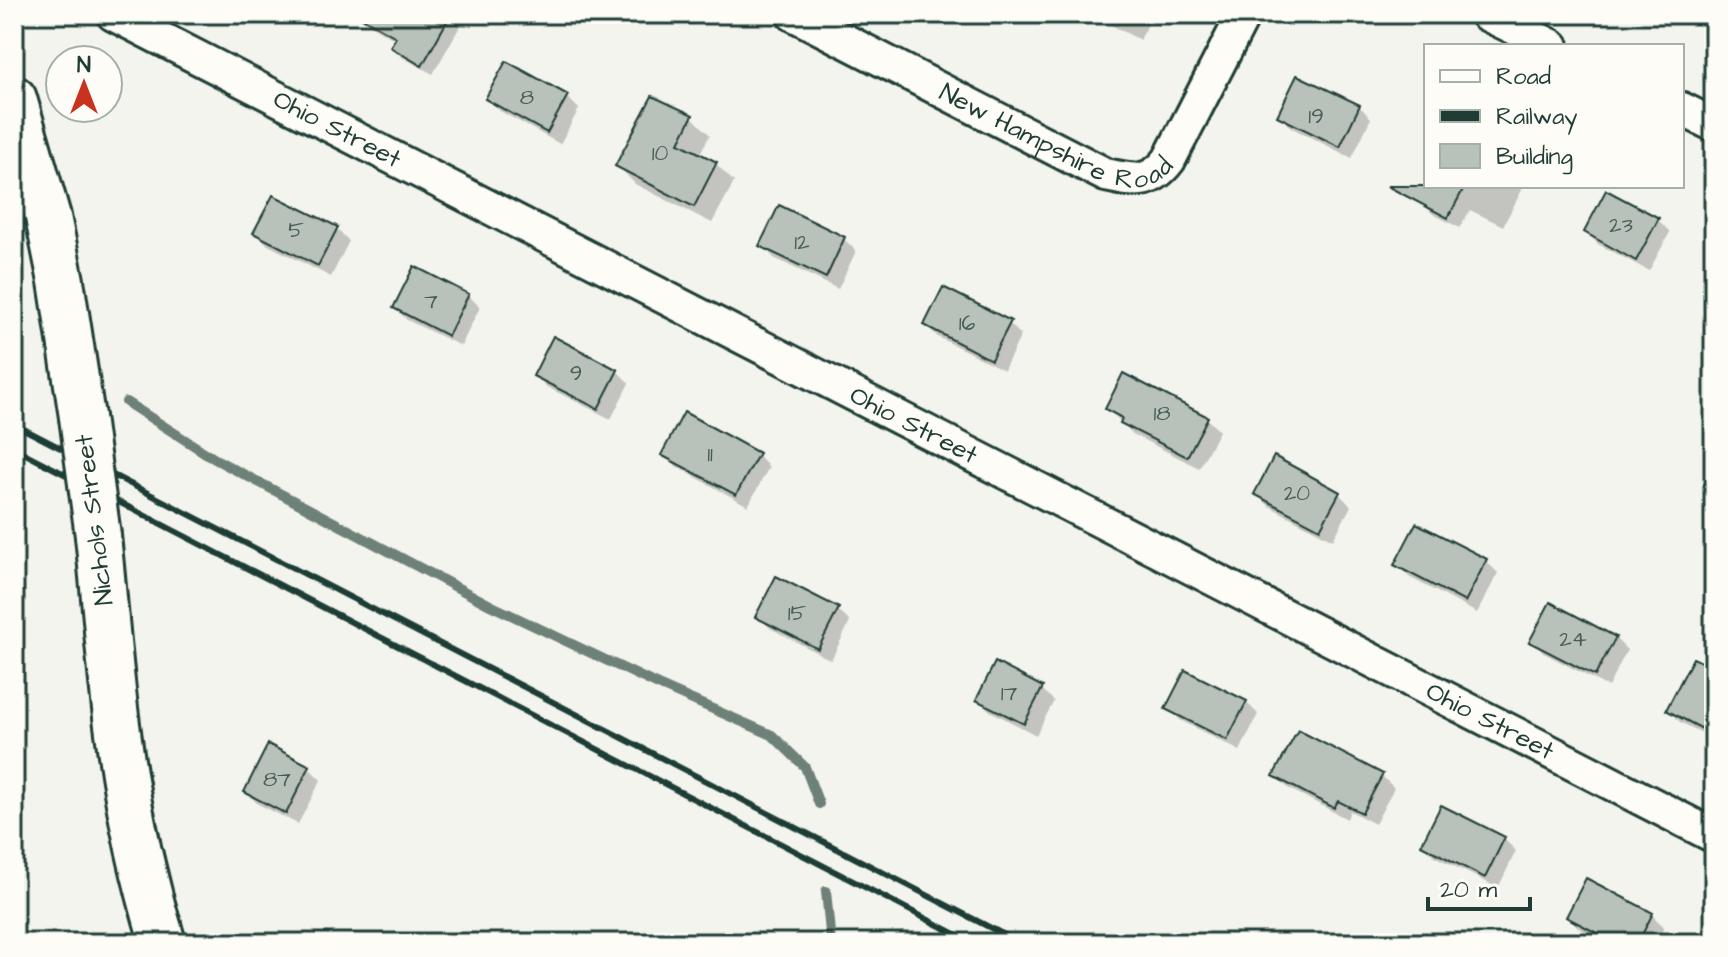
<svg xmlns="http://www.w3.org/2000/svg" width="1728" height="957" font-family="'Architects Daughter',sans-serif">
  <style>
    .shadow { fill: #0003 }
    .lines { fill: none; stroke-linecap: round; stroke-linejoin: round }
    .stream { stroke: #6e8179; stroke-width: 10 }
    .building { fill: #b9c1bb; stroke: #1f3d34; stroke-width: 2 }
    .street-casing { stroke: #1f3d34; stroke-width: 38 }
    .secondary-casing { stroke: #1f3d34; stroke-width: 50 }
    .street { stroke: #fdfcf7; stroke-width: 32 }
    .secondary { stroke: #fdfcf7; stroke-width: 44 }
    .rail { stroke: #1f3d34; stroke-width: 6 }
    .secondary-bridge-casing { stroke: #1f3d34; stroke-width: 50; stroke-linecap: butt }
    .secondary-bridge { stroke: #fdfcf7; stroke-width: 44 }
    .labels { text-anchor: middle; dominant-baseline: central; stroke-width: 6; stroke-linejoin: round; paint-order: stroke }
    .number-label { font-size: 22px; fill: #465e56 }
    .street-label { font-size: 26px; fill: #1f3d34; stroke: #fdfcf7 }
  </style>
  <rect width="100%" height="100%" fill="#f4f4ef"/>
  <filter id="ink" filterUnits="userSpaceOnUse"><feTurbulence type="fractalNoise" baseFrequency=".0125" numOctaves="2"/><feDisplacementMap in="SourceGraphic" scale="16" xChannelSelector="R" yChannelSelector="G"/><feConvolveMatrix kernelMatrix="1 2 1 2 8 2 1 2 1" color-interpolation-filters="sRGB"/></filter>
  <g filter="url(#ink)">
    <path class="shadow" d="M 358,14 L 467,14 L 433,74 L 402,57 L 392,47 L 396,40 L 368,24 Z
      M 1090,14 L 1153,14 L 1140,40 Z
      M 567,97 L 579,109 L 560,144 L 500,111 L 488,99 Z
      M 653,98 L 692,117 L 710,135 L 699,155 L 716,164 L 734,182 L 712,223 L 635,184 L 618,166 Z
      M 1359,106 L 1371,118 L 1352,158 L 1292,128 L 1279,116 Z
      M 1429,186 L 1518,186 L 1522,190 L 1503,226 L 1470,210 L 1460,228 L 1433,214 L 1421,202 Z
      M 780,208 L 844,239 L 856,251 L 838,289 L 774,258 L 762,245 Z
      M 1658,220 L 1670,232 L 1649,271 L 1598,244 L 1586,232 Z
      M 337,229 L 349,241 L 331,277 L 268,245 L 256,233 Z
      M 468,295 L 480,307 L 461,346 L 407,320 L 395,308 Z
      M 1009,323 L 1021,335 L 1004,370 L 938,337 L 926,325 Z
      M 617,371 L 629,383 L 611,419 L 547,387 L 535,375 Z
      M 1108,409 L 1206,418 L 1219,431 L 1199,468 L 1134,435 Z
      M 664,454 L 757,455 L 769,467 L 748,506 L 676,466 Z
      M 1257,494 L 1339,494 L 1351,506 L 1333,540 L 1269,506 Z
      M 1486,561 L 1498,573 L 1477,613 L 1409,577 L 1397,565 Z
      M 838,610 L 850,622 L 831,660 L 770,628 L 758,616 Z
      M 1615,638 L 1627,650 L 1608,687 L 1544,653 L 1532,641 Z
      M 1714,671 L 1714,739 L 1680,722 L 1668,710 Z
      M 1042,689 L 1054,701 L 1036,735 L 990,711 L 978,699 Z
      M 1246,702 L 1258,714 L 1240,751 L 1180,720 L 1168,708 Z
      M 269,747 L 309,768 L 321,780 L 298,824 L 258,804 L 246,792 Z
      M 1276,776 L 1382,776 L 1394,788 L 1375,824 L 1350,811 L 1347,819 L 1288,788 Z
      M 1442,808 L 1504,839 L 1516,851 L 1498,888 L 1436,857 L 1423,845 Z
      M 1652,915 L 1664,927 L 1656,943 L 1608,943 L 1580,929 L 1568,917 Z"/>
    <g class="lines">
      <path class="stream" d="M 126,402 L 215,459 L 490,605 L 658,685 L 772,735 L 805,767 L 819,804
        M 826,891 L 831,943"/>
    </g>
    <path class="building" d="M 355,14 L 451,14 L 422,66 L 390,47 L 396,37 Z
      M 506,61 L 568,95 L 547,133 L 485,99 Z
      M 1297,75 L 1360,105 L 1340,147 L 1277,116 Z
      M 652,96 L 693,115 L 679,143 L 717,162 L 694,207 L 615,166 Z
      M 1387,186 L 1465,186 L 1448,218 Z
      M 1606,190 L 1659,218 L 1636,261 L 1584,232 Z
      M 273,195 L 338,227 L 318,266 L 253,233 Z
      M 779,205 L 845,237 L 826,278 L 759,246 Z
      M 414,266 L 469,294 L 448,336 L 393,308 Z
      M 943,287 L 1011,321 L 991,360 L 924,325 Z
      M 553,336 L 618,370 L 598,409 L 533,376 Z
      M 1123,373 L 1208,417 L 1187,457 L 1120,423 L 1122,418 L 1105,409 Z
      M 684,412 L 759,453 L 736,495 L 661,455 Z
      M 1274,456 L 1340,492 L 1320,529 L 1254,494 Z
      M 1416,523 L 1487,559 L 1465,602 L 1394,565 Z
      M 776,576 L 839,608 L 818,649 L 755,617 Z
      M 1550,602 L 1616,637 L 1595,676 L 1529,642 Z
      M 1693,658 L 1714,668 L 1714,735 L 1666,710 Z
      M 995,662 L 1043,687 L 1024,724 L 976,700 Z
      M 1185,670 L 1247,701 L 1227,740 L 1165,709 Z
      M 1298,730 L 1383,774 L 1362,813 L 1338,801 L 1334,808 L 1273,776 Z
      M 268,744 L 310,766 L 286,814 L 244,792 Z
      M 1441,805 L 1505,837 L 1485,878 L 1421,845 Z
      M 1586,878 L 1653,913 L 1638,943 L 1616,943 L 1566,917 Z"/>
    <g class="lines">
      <g class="street-casing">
        <g id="street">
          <path id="s1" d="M 113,14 L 1714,836"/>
          <path id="s2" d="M 793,14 L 1106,175 C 1134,181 1150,185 1169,160 L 1244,14"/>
          <path d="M 1486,14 L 1552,46"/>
          <path d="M 1682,109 L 1714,125"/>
        </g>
      </g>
      <g class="secondary-casing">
        <path id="secondary" d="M 14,99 L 48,217 L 61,281 L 82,417
          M 98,536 C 105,601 109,667 118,732 C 127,803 142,874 163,943"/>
      </g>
      <use href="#street" class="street"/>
      <use href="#secondary" class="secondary"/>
      <path class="rail" d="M 14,424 L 1020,943
        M 14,448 L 973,943"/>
      <g class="secondary-bridge-casing">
        <path id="secondary-bridge" d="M 82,417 L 98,536"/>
      </g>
      <use href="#secondary-bridge" class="secondary-bridge"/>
    </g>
  </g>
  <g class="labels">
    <g class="number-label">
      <text x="527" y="97">8</text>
      <text x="1316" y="116">19</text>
      <text x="660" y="153">10</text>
      <text x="1621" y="225">23</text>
      <text x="296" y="230">5</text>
      <text x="802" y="242">12</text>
      <text x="431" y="301">7</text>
      <text x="967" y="323">16</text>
      <text x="576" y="373">9</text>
      <text x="1162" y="413">18</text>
      <text x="710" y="454">11</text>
      <text x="1297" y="493">20</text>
      <text x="797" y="613">15</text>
      <text x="1573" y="639">24</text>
      <text x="1009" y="693">17</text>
      <text x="277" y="779">87</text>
    </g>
    <g class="street-label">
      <text stroke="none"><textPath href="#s2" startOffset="294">New Hampshire Road</textPath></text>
      <text stroke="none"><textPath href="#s1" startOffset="252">Ohio Street</textPath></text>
      <text stroke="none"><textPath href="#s1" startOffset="900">Ohio Street</textPath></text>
      <text transform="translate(94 520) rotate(-97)">Nichols Street</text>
      <text stroke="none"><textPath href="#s1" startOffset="1548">Ohio Street</textPath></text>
    </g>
  </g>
  <rect width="1728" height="957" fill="none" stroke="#fdfcf7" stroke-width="48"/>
  <rect x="24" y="24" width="1680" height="909" fill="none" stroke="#1f3d34" stroke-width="3" filter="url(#ink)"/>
  <rect x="1424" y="44" width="260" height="144" fill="#fdfcf7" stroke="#a4b0a9" stroke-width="2"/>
  <rect x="1440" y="70" width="40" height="12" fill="#fdfcf7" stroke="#a4b0a9" stroke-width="2"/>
  <text x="1496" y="84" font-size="24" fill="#1f3d34">Road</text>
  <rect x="1440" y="110" width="40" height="12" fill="#1f3d34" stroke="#a4b0a9" stroke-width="2"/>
  <text x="1496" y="124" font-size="24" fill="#1f3d34">Railway</text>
  <rect x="1440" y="144" width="40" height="24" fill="#b9c1bb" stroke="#a4b0a9" stroke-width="2"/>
  <text x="1496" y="164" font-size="24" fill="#1f3d34">Building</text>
  <g transform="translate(84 84)"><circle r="38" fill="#fdfcf7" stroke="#a4b0a9" stroke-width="2"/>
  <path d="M0-6L14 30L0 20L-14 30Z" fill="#c8321e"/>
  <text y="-12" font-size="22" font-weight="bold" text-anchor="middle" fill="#1f3d34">N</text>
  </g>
  <path d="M1428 897v12h102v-12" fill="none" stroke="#1f3d34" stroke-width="4"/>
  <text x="1440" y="897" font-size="24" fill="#1f3d34" stroke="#fdfcf7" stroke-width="6" paint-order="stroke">20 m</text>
</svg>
